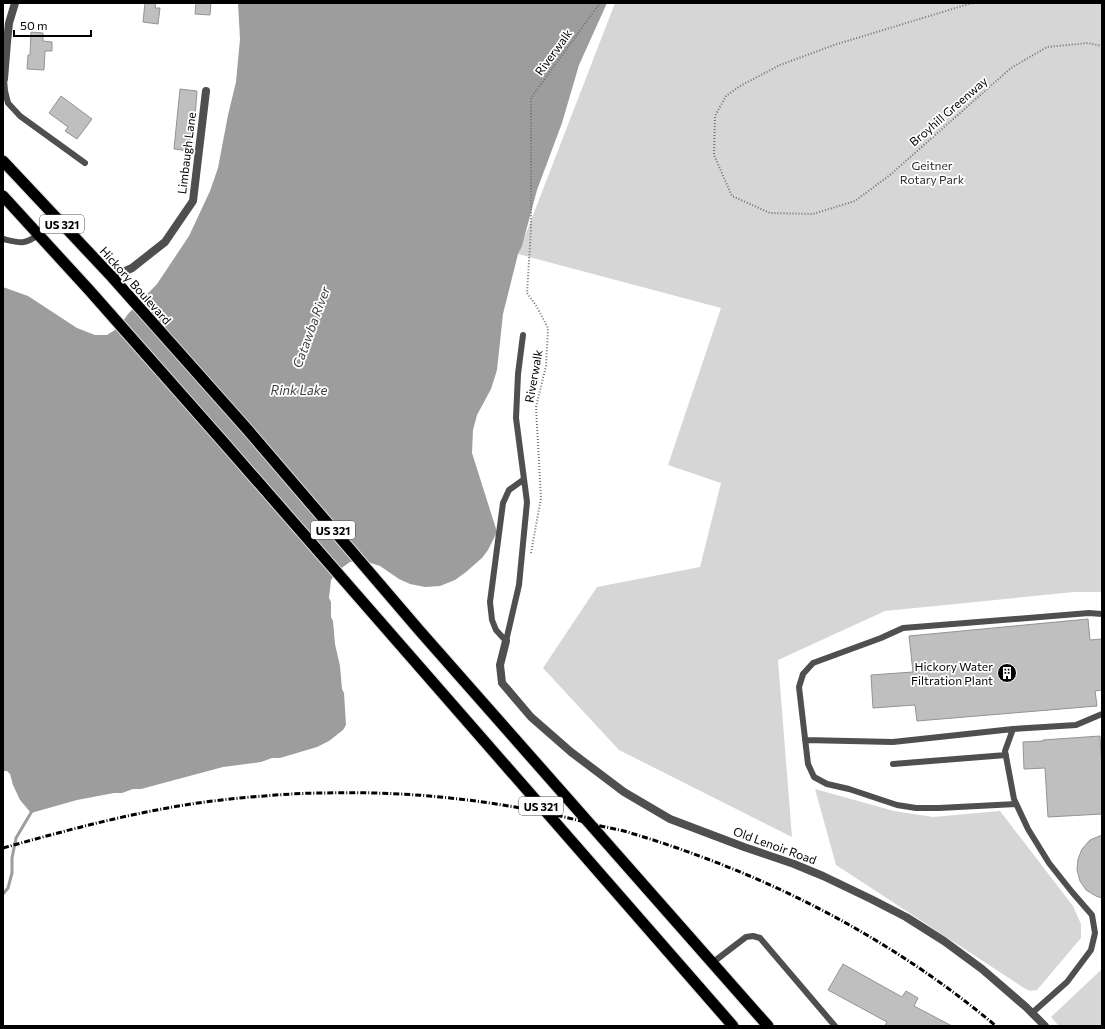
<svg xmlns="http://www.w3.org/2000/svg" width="1105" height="1029" font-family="Commissioner,sans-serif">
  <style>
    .green { fill: #d6d6d6 }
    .water { fill: #9d9d9d }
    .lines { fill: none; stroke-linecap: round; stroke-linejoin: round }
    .stream { stroke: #9d9d9d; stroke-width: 3 }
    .building { fill: #bfbfbf; stroke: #939393 }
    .trunk-casing { stroke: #dbdbdb; stroke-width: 13 }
    .path { stroke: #717171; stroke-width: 2; stroke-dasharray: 1 2; stroke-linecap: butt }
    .service { stroke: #4f4f4f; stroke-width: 6 }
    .minor { stroke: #4f4f4f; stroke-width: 8 }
    .trunk { stroke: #000; stroke-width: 11 }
    .rail { stroke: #000; stroke-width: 3; stroke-dasharray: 6 2 1 2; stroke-linecap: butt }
    .labels { text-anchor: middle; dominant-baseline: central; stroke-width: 3.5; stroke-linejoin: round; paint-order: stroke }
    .shield { fill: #fff; stroke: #4c4c4c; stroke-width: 1 }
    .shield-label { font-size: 11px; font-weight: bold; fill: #000 }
    .street-label { font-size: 12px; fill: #000; stroke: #fff }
    .park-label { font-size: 12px; fill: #2d2d2d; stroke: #fff }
    .poi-label { font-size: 12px; fill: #000; stroke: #fff; text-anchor: end }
    .water-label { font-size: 13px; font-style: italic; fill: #3e3e3e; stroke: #fff }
  </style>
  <rect width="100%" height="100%" fill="#fff"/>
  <path class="green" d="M 615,3 L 1102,3 L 1102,592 L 1074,592 L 885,611 L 778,660 L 792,837 L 619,750 L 543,668 L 597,587 L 700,567 L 721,483 L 668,465 L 721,308 L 518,254 Z
    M 815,789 L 894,811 L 933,817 L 1000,811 L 1073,906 L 1081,924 L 1081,938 L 1037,990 L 1030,991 L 1024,988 L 836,865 Z
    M 1102,969 L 1102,1026 L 1059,1026 L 1051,1017 Z"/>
  <path class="water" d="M 238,3 L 607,3 L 579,65 L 562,123 L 537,190 L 522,246 L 518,254 L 503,314 L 497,370 L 491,389 L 477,415 L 473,430 L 472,453 L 497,532 L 488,550 L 482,558 L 466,572 L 455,580 L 440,586 L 425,587 L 410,584 L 399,579 L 380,566 L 365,561 L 350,562 L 336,572 L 331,580 L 329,598 L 331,602 L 331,617 L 333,621 L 335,644 L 340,666 L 342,689 L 344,693 L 346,725 L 343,730 L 329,741 L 317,747 L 280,758 L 272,758 L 261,762 L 223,767 L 141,789 L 133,789 L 122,793 L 114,793 L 77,800 L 31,813 L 20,800 L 13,785 L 10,774 L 7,771 L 3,771 L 3,287 L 28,296 L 77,328 L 95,335 L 107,335 L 118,328 L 128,314 L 157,284 L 189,236 L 210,191 L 218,168 L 228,115 L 236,82 L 240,39 Z"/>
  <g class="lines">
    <path class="stream" d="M 3,894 L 8,888 L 12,873 L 12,858 L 16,838 L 32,811"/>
  </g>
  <path class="building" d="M 145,3 L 156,3 L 155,8 L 160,8 L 158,24 L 143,22 Z
    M 196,3 L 211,3 L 210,15 L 195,14 Z
    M 31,32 L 43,33 L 43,41 L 52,42 L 52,51 L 45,51 L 44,70 L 27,69 L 28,55 L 30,55 Z
    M 180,89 L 197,91 L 195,117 L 192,117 L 189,151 L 174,149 Z
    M 61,96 L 92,119 L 77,139 L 65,131 L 68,127 L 49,113 Z
    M 1088,619 L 1090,640 L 1102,639 L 1102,690 L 1095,691 L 1097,706 L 917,721 L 915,705 L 873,708 L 871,675 L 913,672 L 909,636 Z
    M 1100,736 L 1102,769 L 1102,814 L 1048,817 L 1045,768 L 1024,769 L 1023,742 L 1043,741 L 1043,740 Z
    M 1102,835 L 1102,898 L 1096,896 L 1086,890 L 1080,881 L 1077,870 L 1078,859 L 1082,849 L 1090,840 Z
    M 843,964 L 902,997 L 906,991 L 918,998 L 914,1006 L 952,1026 L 885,1026 L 887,1022 L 828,990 Z"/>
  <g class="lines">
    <g class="trunk-casing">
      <path id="trunk" d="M 3,161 L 112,277 L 247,429 L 419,630 L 768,1026
        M 3,196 L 90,291 L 225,444 L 733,1026"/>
    </g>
    <path class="path" d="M 972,3 L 834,45 L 780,65 L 740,86 L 726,96 L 715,116 L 714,155 L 732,196 L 770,213 L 813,214 L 855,201 L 890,175 L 1011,68 L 1047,47 L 1088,43 L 1102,46
      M 531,553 L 541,498 L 536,407 L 546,366 L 548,328 L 537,307 L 527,293 L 531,230 L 531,98 L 600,3"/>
    <path class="service" d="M 4,79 L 5,91 L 8,103 L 20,116 L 85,163
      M 3,239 C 20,243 24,245 38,235
      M 506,641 L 519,585 L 527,502 L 516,418 L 518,374 L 523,335
      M 506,641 L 496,630 L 492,620 L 490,602 L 503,503 L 509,490 L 523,480
      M 805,740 L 893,742 L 1013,729
      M 893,764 L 1006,755
      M 1016,804 L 939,808 L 916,808 L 897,805 L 849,789 L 827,784 L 814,777 L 808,764 L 799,687 L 803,674 L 813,663 L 881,638 L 903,628 L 1089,613 L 1102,614
      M 712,963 L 746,937 L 753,936 L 760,938 L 835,1026
      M 1032,1013 L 1067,982 L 1091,950 L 1095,933 L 1092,915 L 1072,892 L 1049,863 L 1028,829 L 1014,799 L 1005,751 L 1013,729 L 1076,725 L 1102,714"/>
    <path class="minor" d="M 4,79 L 7,42 L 9,23 L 15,3
      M 112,277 L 132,268 L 165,242 L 193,201 L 206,91
      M 506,641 L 500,665 L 502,683 L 531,717 L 571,752 L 624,792 L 670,819 L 744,847 L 794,864 L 823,876 L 871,899 L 906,917 L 944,941 L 982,969 L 1026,1007 L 1045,1026"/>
    <use href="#trunk" class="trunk"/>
    <path class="rail" d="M 3,848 C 78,827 153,807 230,799 C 262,796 294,793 325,793 C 399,791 474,798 546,813 C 560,816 574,819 588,823 C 603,827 619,829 634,834 C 766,874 890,937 996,1026"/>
  </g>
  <defs>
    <g id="building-disc" transform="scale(1)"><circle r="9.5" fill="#000" stroke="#fff"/><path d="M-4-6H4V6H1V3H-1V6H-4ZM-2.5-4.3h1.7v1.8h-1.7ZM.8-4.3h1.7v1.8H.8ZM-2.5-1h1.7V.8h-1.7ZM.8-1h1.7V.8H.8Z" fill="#fff"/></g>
  </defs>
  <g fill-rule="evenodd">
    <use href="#building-disc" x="1007" y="673"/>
  </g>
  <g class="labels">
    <g class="shield">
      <rect x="40" y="215" width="44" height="18" rx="3"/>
      <rect x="311" y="521" width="44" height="18" rx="3"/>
      <rect x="519" y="797" width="44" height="18" rx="3"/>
    </g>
    <g class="shield-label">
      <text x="62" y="224">US 321</text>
      <text x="333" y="530">US 321</text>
      <text x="541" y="806">US 321</text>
    </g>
    <g class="street-label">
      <text transform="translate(553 52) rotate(-54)">Riverwalk</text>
      <text transform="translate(948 111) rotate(-41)">Broyhill Greenway</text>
      <text transform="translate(186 153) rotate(-83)">Limbaugh Lane</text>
      <text transform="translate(136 285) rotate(48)">Hickory Boulevard</text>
      <text transform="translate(533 376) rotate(-80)">Riverwalk</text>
      <text transform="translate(775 845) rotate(20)">Old Lenoir Road</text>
    </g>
    <g class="park-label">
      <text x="932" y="165">Geitner<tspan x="932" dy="14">Rotary Park</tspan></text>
    </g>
    <g class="poi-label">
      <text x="993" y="666">Hickory Water<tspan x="993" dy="14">Filtration Plant</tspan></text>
    </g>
    <g class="water-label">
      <text transform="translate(311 327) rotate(-70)">Catawba River</text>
      <text x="299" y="390">Rink Lake</text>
    </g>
  </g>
  <rect width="1105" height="1029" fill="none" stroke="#000000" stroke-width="8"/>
  <path d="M14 30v6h77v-6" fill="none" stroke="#000000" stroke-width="2"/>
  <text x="20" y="30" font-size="12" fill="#000000" stroke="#ffffff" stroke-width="3" paint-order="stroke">50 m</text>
</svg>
